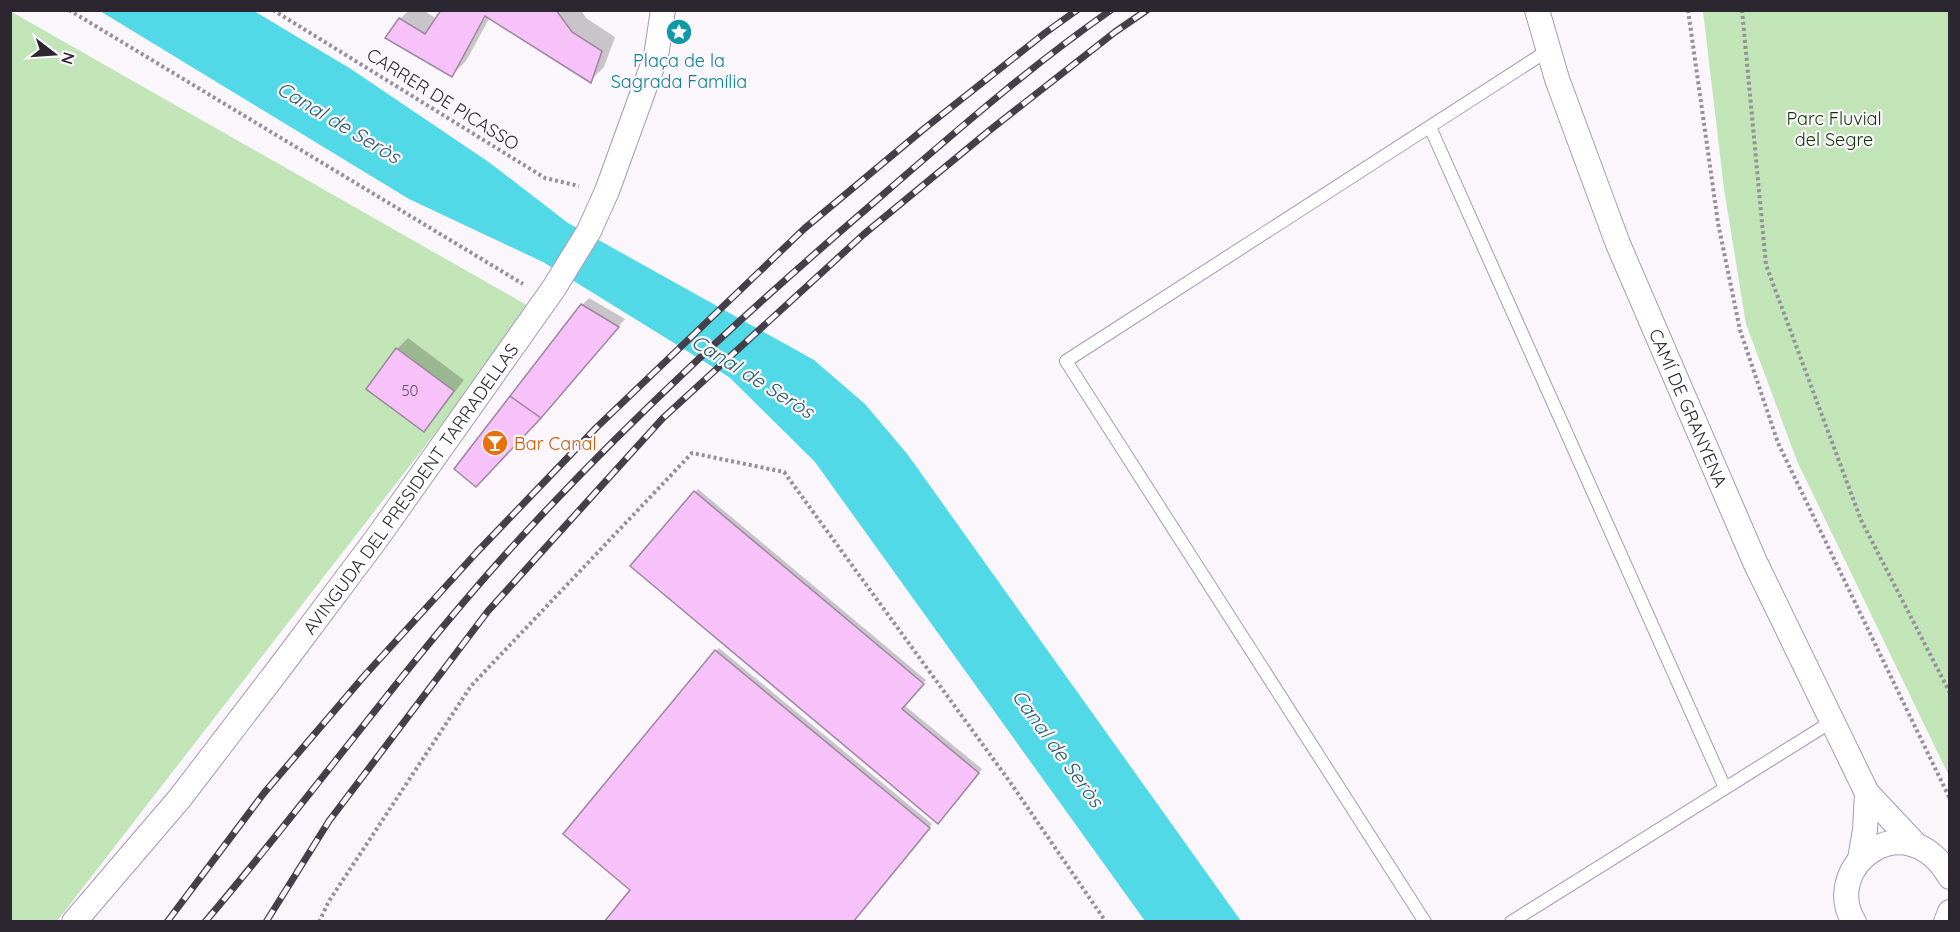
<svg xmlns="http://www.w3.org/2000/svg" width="1960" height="932" font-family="Quicksand,sans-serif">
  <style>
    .green { fill: #c1e5b7 }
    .water { fill: #52d9e8 }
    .shadow { fill: #0003 }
    .building { fill: #f6c2f9; stroke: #9d869e; stroke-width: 1.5 }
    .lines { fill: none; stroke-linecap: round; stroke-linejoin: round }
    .lane-casing { stroke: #a999b5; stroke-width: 14 }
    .street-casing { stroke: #a999b5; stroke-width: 26 }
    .path { stroke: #959099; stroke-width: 4; stroke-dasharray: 3 3; stroke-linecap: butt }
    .lane { stroke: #fff; stroke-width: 12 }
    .street { stroke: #fff; stroke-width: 24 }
    .rail-casing { stroke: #453f49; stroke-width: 7 }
    .rail { stroke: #faf6fc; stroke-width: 4.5; stroke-dasharray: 14; stroke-linecap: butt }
    .labels { text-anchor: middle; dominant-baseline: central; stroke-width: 4.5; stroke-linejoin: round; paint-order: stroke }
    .number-label { font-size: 15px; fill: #5e4d63 }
    .culture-label { font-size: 18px; fill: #0d838f; stroke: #faf6fc }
    .street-label { font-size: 18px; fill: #2c2631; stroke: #faf6fc }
    .park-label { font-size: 18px; fill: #103503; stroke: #faf6fc }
    .food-label { font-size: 18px; fill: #c56008; stroke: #faf6fc; text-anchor: start }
    .water-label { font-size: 20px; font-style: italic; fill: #296067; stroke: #faf6fc }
  </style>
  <rect width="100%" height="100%" fill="#faf6fc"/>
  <path class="green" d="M 10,11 L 532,308 L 57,921 L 11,921 Z
    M 1703,11 L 1949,11 L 1949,776 L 1797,461 L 1746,324 L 1724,189 Z"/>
  <path class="water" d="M 100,11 L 254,11 L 351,69 L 490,163 L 568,223 L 814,360 L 865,404 L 908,455 L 1241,921 L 1145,921 L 815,462 L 729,377 L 543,262 L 409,199 Z"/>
  <path class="shadow" d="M 409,10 L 423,10 L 437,19 L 443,10 L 581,10 L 586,18 L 615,37 L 604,67 L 590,81 L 490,17 L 466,61 L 452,75 L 400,19 Z
    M 589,298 L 625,319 L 548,409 L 582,305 Z
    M 408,338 L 464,380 L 434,419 L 424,430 L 368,388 L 397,349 Z
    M 698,489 L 926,680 L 904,705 L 982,769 L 941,818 L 695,492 Z
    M 719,648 L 932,824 L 852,922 L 632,890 L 716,651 Z"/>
  <path class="building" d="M 441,10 L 556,10 L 572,32 L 602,51 L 591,83 L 485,16 L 452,77 L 385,38 L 399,18 L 425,34 Z
    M 581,304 L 619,327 L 541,418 L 510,396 Z
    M 396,348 L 454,391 L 424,432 L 366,389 Z
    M 510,396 L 541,418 L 476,487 L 454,469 Z
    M 694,491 L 924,684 L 902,709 L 979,773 L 938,824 L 630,566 Z
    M 715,650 L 930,828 L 853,922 L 604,922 L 630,890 L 563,834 Z"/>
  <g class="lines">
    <g class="lane-casing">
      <path id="lane" d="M 1430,127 L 1725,788
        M 1425,922 L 1066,361 L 1547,51
        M 1511,922 L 1831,722"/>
    </g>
    <g class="street-casing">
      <g id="street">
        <path id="s1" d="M 1537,10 L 1557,79 L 1618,244 L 1755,562 L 1867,793 L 1915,844"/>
        <path d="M 1860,859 L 1865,830 L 1867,793"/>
        <path id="s2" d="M 74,922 L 180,798 L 278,670 L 377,538 L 554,288 L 589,231 L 607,191 L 656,56 L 663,10"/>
        <path d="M 1854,922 C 1820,866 1906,801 1950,877"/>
        <path d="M 1946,922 L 1950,912"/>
      </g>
    </g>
    <path class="path" d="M 69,10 L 523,284
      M 273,10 L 545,178 L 579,186
      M 1688,10 L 1718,223 L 1740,330 L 1778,443 L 1950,799
      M 1742,10 L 1766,265 L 1861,520 L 1950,693
      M 319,922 L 329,901 L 471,686 L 692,453 L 784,472 L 1010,782 L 1106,922"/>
    <use href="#lane" class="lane"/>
    <use href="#street" class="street"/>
    <g class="rail-casing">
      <path id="rail" d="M 167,922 L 264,793 L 365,675 L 477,552 L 597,427 L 805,228 L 925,128 L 1045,33 L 1077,10
        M 205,922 C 310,799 404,666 513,546 C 627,421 751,308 879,198 C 954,133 1029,67 1111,10
        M 266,922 L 329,821 L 488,611 L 663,418 L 864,234 L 990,130 L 1115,32 L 1147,10"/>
    </g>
    <use href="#rail" class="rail"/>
  </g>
  <defs>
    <g id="sight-disc" transform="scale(1.35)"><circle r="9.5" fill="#0f9aa8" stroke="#faf6fc"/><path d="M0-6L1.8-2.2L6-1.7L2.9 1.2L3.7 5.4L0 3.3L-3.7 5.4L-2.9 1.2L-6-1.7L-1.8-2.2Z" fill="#fff"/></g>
    <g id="bar-disc" transform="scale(1.35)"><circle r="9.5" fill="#e8710a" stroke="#faf6fc"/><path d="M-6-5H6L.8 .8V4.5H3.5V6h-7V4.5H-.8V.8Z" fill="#fff"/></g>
  </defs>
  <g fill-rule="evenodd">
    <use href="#sight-disc" x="679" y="32"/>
    <use href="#bar-disc" x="495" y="443"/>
  </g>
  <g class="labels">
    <g class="number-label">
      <text x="410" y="390">50</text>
    </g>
    <g class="culture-label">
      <text x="679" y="60">Plaça de la<tspan x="679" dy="21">Sagrada Família</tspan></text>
    </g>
    <g class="street-label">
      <text transform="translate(443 99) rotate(32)">CARRER DE PICASSO</text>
      <text stroke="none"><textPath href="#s1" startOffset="426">CAMÍ DE GRANYENA</textPath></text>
      <text stroke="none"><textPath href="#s2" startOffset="549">AVINGUDA DEL PRESIDENT TARRADELLAS</textPath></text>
    </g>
    <g class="park-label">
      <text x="1834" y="118">Parc Fluvial<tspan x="1834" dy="21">del Segre</tspan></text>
    </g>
    <g class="food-label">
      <text x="514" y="443">Bar Canal</text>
    </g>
    <g class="water-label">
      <text transform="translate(339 122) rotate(31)">Canal de Seròs</text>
      <text transform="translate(753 376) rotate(32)">Canal de Seròs</text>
      <text transform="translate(1058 748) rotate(54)">Canal de Seròs</text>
    </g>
  </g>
  <rect width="1960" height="932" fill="none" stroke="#2c2631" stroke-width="24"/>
  <g transform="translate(54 54) rotate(107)" stroke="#faf6fc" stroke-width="4.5" paint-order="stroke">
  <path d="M0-4.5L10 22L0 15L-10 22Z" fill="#2c2631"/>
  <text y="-9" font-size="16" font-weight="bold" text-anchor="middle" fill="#2c2631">N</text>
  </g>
</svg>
